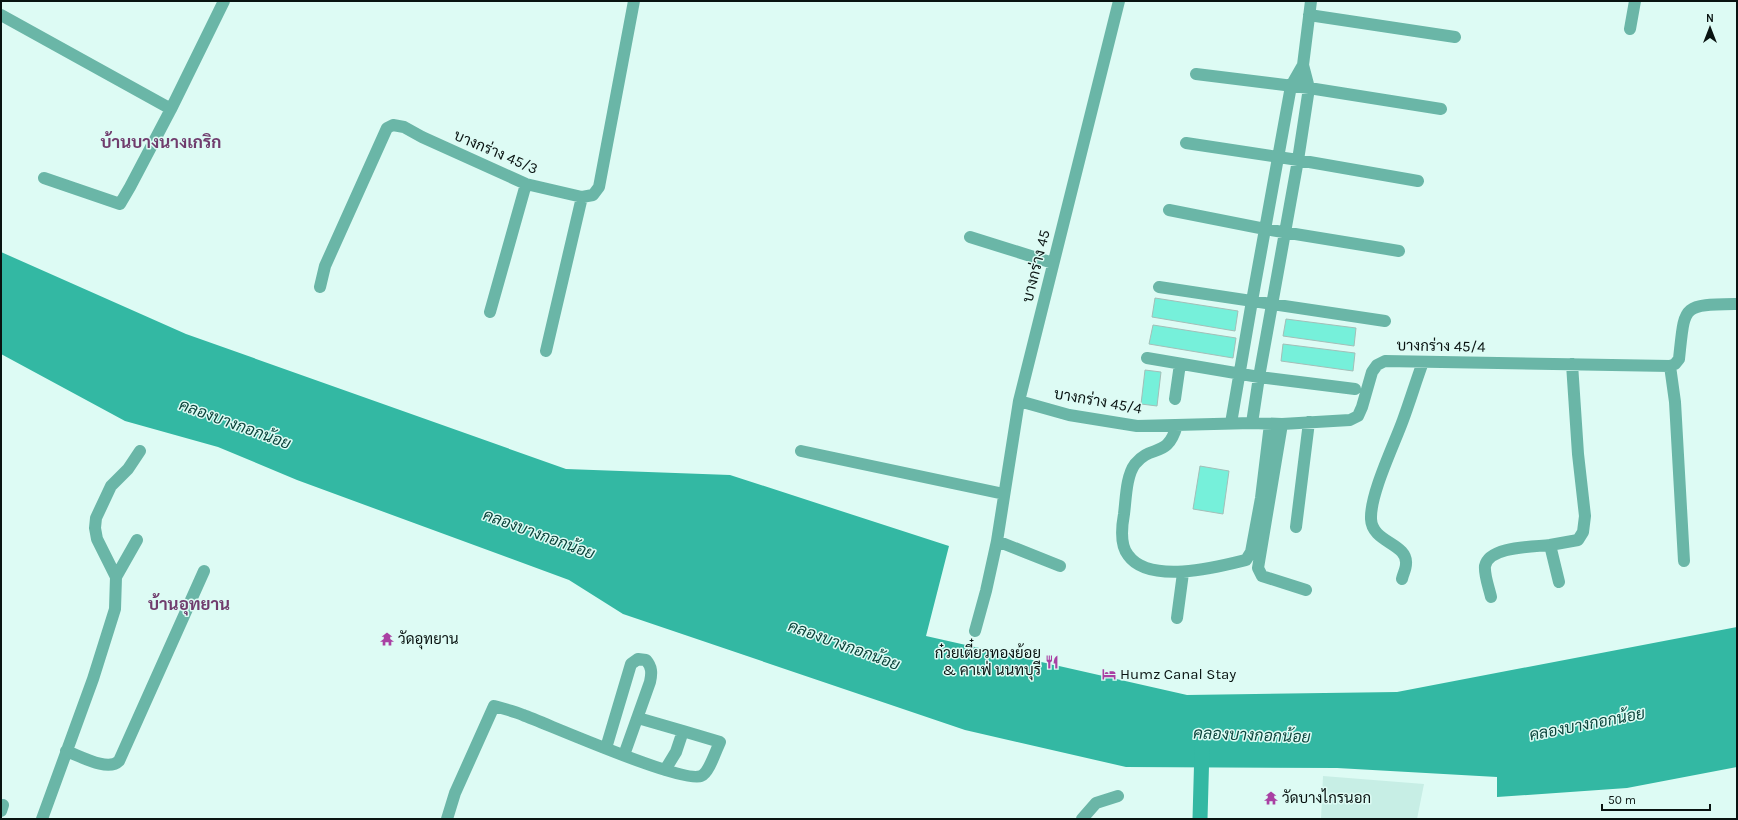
<svg xmlns="http://www.w3.org/2000/svg" width="1738" height="820" font-family="Karla,Sarabun,sans-serif">
  <style>
    .built { fill: #c7eee5 }
    .water { fill: #33b8a3 }
    .lines { fill: none; stroke-linecap: round; stroke-linejoin: round }
    .canal { stroke: #33b8a3; stroke-width: 15 }
    .building { fill: #76f0da; stroke: #a3bfb8 }
    .minor { stroke: #6ab6a7; stroke-width: 12 }
    .labels { text-anchor: middle; dominant-baseline: central; stroke-width: 3; stroke-linejoin: round; paint-order: stroke }
    .street-label { font-size: 15px; fill: #091311; stroke: #ddfbf4 }
    .poi-label { font-size: 15px; fill: #091311; stroke: #ddfbf4; text-anchor: start }
    .water-label { font-size: 16px; font-style: italic; fill: #0c453c; stroke: #ddfbf4 }
    .quarter-label { font-size: 17px; font-weight: bold; fill: #703c6d; stroke: #ddfbf4 }
  </style>
  <rect width="100%" height="100%" fill="#ddfbf4"/>
  <path class="built" d="M 1323,776 L 1424,784 L 1417,819 L 1321,819 Z"/>
  <path class="water" d="M 1,252 L 186,334 L 566,469 L 730,475 L 949,546 L 926,636 L 1187,695 L 1397,692 L 1737,627 L 1737,767 L 1627,788 L 1497,797 L 1497,777 L 1337,768 L 1126,767 L 965,730 L 623,614 L 569,580 L 297,480 L 218,447 L 125,421 L 1,354 Z"/>
  <g class="lines">
    <path class="canal" d="M 1200,819 L 1202,748"/>
  </g>
  <path class="building" d="M 1155,298 L 1238,311 L 1235,331 L 1152,317 Z
    M 1286,319 L 1356,328 L 1354,346 L 1283,336 Z
    M 1153,325 L 1236,338 L 1233,358 L 1149,344 Z
    M 1283,344 L 1355,353 L 1353,371 L 1281,361 Z
    M 1145,370 L 1161,372 L 1157,406 L 1141,404 Z
    M 1200,466 L 1229,471 L 1223,514 L 1193,509 Z"/>
  <g class="lines">
    <path class="minor" d="M 1,15 L 171,109
      M 1309,15 L 1455,37
      M 1630,29 L 1635,1
      M 1196,74 L 1309,88 L 1441,109
      M 1186,143 L 1298,160 L 1418,181
      M 44,178 L 120,204 L 130,187 L 171,109 L 224,1
      M 1169,210 L 1265,229 L 1399,251
      M 970,237 L 1053,263
      M 320,287 L 325,266 L 387,128 L 393,125 L 404,127 L 422,137 L 526,184 L 582,197 L 593,195 L 599,187 L 634,1
      M 1159,287 L 1385,321
      M 490,312 L 526,184
      M 546,351 L 582,197
      M 1147,358 L 1259,377 L 1355,389
      M 1670,366 L 1675,402 L 1684,561
      M 1175,399 L 1180,364
      M 1019,401 L 1069,415 L 1137,426 L 1252,423 L 1282,424 L 1350,420 L 1358,416 L 1362,407 L 1372,372 L 1377,365 L 1385,361 L 1670,366 L 1675,364 L 1679,359 C 1685,304 1681,305 1737,304
      M 1231,423 L 1252,301 L 1291,86 L 1303,65
      M 1252,423 L 1259,377 L 1298,160 L 1309,88 L 1303,65 L 1311,1
      M 1282,424 L 1258,568 L 1262,576 L 1306,590
      M 1177,425 C 1167,460 1152,443 1135,464 C 1126,476 1126,499 1124,514 C 1122,525 1120,545 1128,555 C 1149,585 1218,567 1246,560 L 1251,552 L 1261,498 L 1270,424
      M 801,451 L 1004,494
      M 1296,527 L 1309,422
      M 997,541 L 1060,566
      M 116,577 L 137,540
      M 1402,579 C 1403,574 1406,569 1406,564 C 1408,543 1372,543 1371,519 C 1370,494 1394,445 1403,420 C 1410,401 1416,381 1423,362
      M 1559,582 L 1550,545 L 1578,540 L 1583,532 L 1585,516 L 1578,454 L 1572,364
      M 1491,597 C 1489,588 1484,575 1485,566 C 1489,546 1533,547 1550,545
      M 1177,618 L 1183,573
      M 975,631 L 986,591 L 997,541 L 1019,401 L 1119,1
      M 638,718 L 683,731 L 676,752 L 665,770
      M 606,748 L 631,664 L 638,659 L 646,660 C 652,667 652,673 650,682 L 624,755
      M 66,751 C 80,756 108,772 119,761 L 204,571
      M 1,811 L 3,805
      M 42,819 L 93,679 L 115,609 L 116,577 L 97,539 L 95,528 L 96,518 L 111,486 L 128,469 L 140,451
      M 447,819 L 455,793 L 494,706 C 504,709 514,711 523,715 C 550,725 683,784 701,776 C 709,773 716,750 720,742 L 683,731
      M 1082,819 L 1096,803 L 1118,796"/>
  </g>
  <defs>
    <g id="temple-bare" transform="scale(1.08)"><path d="M0-6L5-2H3V0L6.5 2.5H4V6H1.5V3h-3V6H-4V2.5H-6.5L-3 0V-2H-5Z" fill="#a940a3" stroke="#ddfbf4" stroke-width="2.5" paint-order="stroke"/></g>
    <g id="restaurant-bare" transform="scale(1.08)"><path d="M-5-6h1v4h1v-4h1v4h1v-4h1v5L-1.5 .5V6h-2V.5L-5-1ZM5-6V6H3V1.5H1.5Q1.5-4 5-6Z" fill="#a940a3" stroke="#ddfbf4" stroke-width="2.5" paint-order="stroke"/></g>
    <g id="hotel-bare" transform="scale(1.08)"><path d="M-6-4.5h1.5V1H6V5H4.5V3h-9V5H-6ZM-4 0a1.8 1.8 0 1 1 3.6 0ZM.5 0V-2.5h3Q6-2.5 6 0Z" fill="#a940a3" stroke="#ddfbf4" stroke-width="2.5" paint-order="stroke"/></g>
  </defs>
  <g fill-rule="evenodd">
    <use href="#temple-bare" x="387" y="639"/>
    <use href="#restaurant-bare" x="1052" y="662"/>
    <use href="#hotel-bare" x="1109" y="674"/>
    <use href="#temple-bare" x="1271" y="798"/>
  </g>
  <g class="labels">
    <g class="street-label">
      <text transform="translate(496 152) rotate(23)">บางกร่าง 45/3</text>
      <text transform="translate(1036 266) rotate(-76)">บางกร่าง 45</text>
      <text transform="translate(1441 346) rotate(1)">บางกร่าง 45/4</text>
      <text transform="translate(1098 401) rotate(10)">บางกร่าง 45/4</text>
    </g>
    <g class="poi-label">
      <text x="398" y="639">วัดอุทยาน</text>
      <text x="1041" y="653" text-anchor="end">ก๋วยเตี๋ยวทองย้อย<tspan x="1041" dy="17">&amp; คาเฟ่ นนทบุรี</tspan></text>
      <text x="1120" y="674">Humz Canal Stay</text>
      <text x="1282" y="798">วัดบางไกรนอก</text>
    </g>
    <g class="water-label">
      <text transform="translate(235 424) rotate(20)">คลองบางกอกน้อย</text>
      <text transform="translate(539 534) rotate(20)">คลองบางกอกน้อย</text>
      <text transform="translate(844 645) rotate(20)">คลองบางกอกน้อย</text>
      <text transform="translate(1587 724) rotate(-11)">คลองบางกอกน้อย</text>
      <text transform="translate(1252 735) rotate(2)">คลองบางกอกน้อย</text>
    </g>
    <g class="quarter-label">
      <text x="161" y="142">บ้านบางนางเกริก</text>
      <text x="189" y="604">บ้านอุทยาน</text>
    </g>
  </g>
  <rect width="1738" height="820" fill="none" stroke="#091311" stroke-width="4"/>
  <g transform="translate(1710 28)" stroke="#ddfbf4" stroke-width="3" paint-order="stroke">
  <path d="M0-3L7 15L0 10L-7 15Z" fill="#091311"/>
  <text y="-6" font-size="11" font-weight="bold" text-anchor="middle" fill="#091311">N</text>
  </g>
  <path d="M1602 804v6h108v-6" fill="none" stroke="#091311" stroke-width="2"/>
  <text x="1608" y="804" font-size="12" fill="#091311" stroke="#ddfbf4" stroke-width="3" paint-order="stroke">50 m</text>
</svg>
